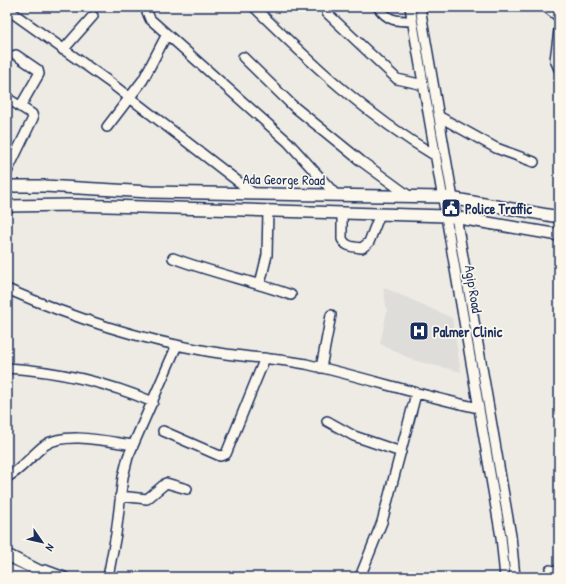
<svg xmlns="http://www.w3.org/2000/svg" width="566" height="584" font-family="'Patrick Hand',sans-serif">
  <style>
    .built { fill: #deddda }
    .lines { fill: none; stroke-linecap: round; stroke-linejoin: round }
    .minor-casing { stroke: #1b2f5e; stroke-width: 12 }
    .major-casing { stroke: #1b2f5e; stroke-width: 14 }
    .minor { stroke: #fbf7ec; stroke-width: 9 }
    .major { stroke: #fbf7ec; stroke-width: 11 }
    .labels { text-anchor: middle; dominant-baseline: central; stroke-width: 3.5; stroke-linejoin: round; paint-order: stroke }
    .street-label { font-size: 14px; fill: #1b2f5e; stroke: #fbf7ec }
    .poi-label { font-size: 14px; font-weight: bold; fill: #1b2f5e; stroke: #fbf7ec; text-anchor: start }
  </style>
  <rect width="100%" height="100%" fill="#eeebe4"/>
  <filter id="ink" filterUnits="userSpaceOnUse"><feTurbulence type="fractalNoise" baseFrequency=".025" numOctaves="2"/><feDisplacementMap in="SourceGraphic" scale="8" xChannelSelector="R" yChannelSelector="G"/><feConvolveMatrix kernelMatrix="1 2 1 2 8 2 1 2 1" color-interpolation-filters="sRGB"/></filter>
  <g filter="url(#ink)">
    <path class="built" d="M 383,287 L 452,318 L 461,372 L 413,360 L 380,344 L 387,311 Z"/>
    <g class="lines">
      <g class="minor-casing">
        <path id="minor" d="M 145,7 L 150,19 L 159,27 L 288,142 L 336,195
          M 254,7 C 312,64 366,115 436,156
          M 378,7 C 388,21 396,21 412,21
          M 410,7 L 501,537 L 505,577
          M 420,7 L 511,536 L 515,577
          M 546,7 L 559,17
          M 7,9 L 108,81 L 253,193
          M 327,13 L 397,79 L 424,85
          M 559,30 L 555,60 L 559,69
          M 63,50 L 93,16
          M 16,55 L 38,70 L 39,74 L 20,107
          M 243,57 L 292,105 L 361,161 L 409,196
          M 7,98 L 32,114 L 33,118 L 7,172
          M 440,117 L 496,148 L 534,162
          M 107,127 L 143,80 L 167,34
          M 342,213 L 342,239 C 346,247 354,247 362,248 L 369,242 L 380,214
          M 173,258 C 212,273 252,281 291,295
          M 260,284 L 267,255 L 268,211
          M 7,289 C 71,317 137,339 207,351 C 239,357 273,358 306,364 C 364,377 421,396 479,408
          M 7,368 C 58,371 106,382 153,402
          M 321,368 L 331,315
          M 327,421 L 354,436 L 401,452
          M 163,431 L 220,456 L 226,454 L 265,358
          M 7,477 C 22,470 31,455 45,445 C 65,431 110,442 133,445
          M 120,496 L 147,499 L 166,483 L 187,489
          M 45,570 L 64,577
          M 550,570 L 559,572
          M 108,577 L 116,534 L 123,477 L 128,457 L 177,345
          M 360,577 L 382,522 L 416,394"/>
      </g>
      <g class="major-casing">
        <path id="major" d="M 7,186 L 44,186 L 150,192 L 444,197 L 559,217
          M 7,206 L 73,205 L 447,216 L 559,235
          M 7,555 L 51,577
          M 7,569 L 25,577"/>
      </g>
      <use href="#minor" class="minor"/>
      <use href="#major" class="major"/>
    </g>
  </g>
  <defs>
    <g id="civic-square" transform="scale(1)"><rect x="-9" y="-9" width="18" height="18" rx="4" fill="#1b2f5e" stroke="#fbf7ec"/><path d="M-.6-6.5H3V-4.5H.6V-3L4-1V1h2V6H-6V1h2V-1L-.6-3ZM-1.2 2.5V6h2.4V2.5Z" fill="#fff"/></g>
    <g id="hospital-square" transform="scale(1)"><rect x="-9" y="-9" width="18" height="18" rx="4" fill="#1b2f5e" stroke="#fbf7ec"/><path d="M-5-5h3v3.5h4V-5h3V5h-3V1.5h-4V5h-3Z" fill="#fff"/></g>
  </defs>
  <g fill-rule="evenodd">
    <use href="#civic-square" x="451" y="208"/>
    <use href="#hospital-square" x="419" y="331"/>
  </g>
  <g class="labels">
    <g class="street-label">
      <text transform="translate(284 179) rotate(1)">Ada George Road</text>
      <text transform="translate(474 289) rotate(81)">Agip Road</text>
    </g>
    <g class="poi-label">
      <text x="465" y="208">Police Traffic</text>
      <text x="433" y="331">Palmer Clinic</text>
    </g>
  </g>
  <rect width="566" height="584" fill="none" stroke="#fbf7ec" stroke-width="24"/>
  <rect x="12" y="12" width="542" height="560" fill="none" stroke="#1b2f5e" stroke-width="1.5" filter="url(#ink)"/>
  <g transform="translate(42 542) rotate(124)" stroke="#fbf7ec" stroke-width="3" paint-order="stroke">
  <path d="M0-3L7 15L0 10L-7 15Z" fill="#1b2f5e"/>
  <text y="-6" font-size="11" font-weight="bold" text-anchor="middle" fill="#1b2f5e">N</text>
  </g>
</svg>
